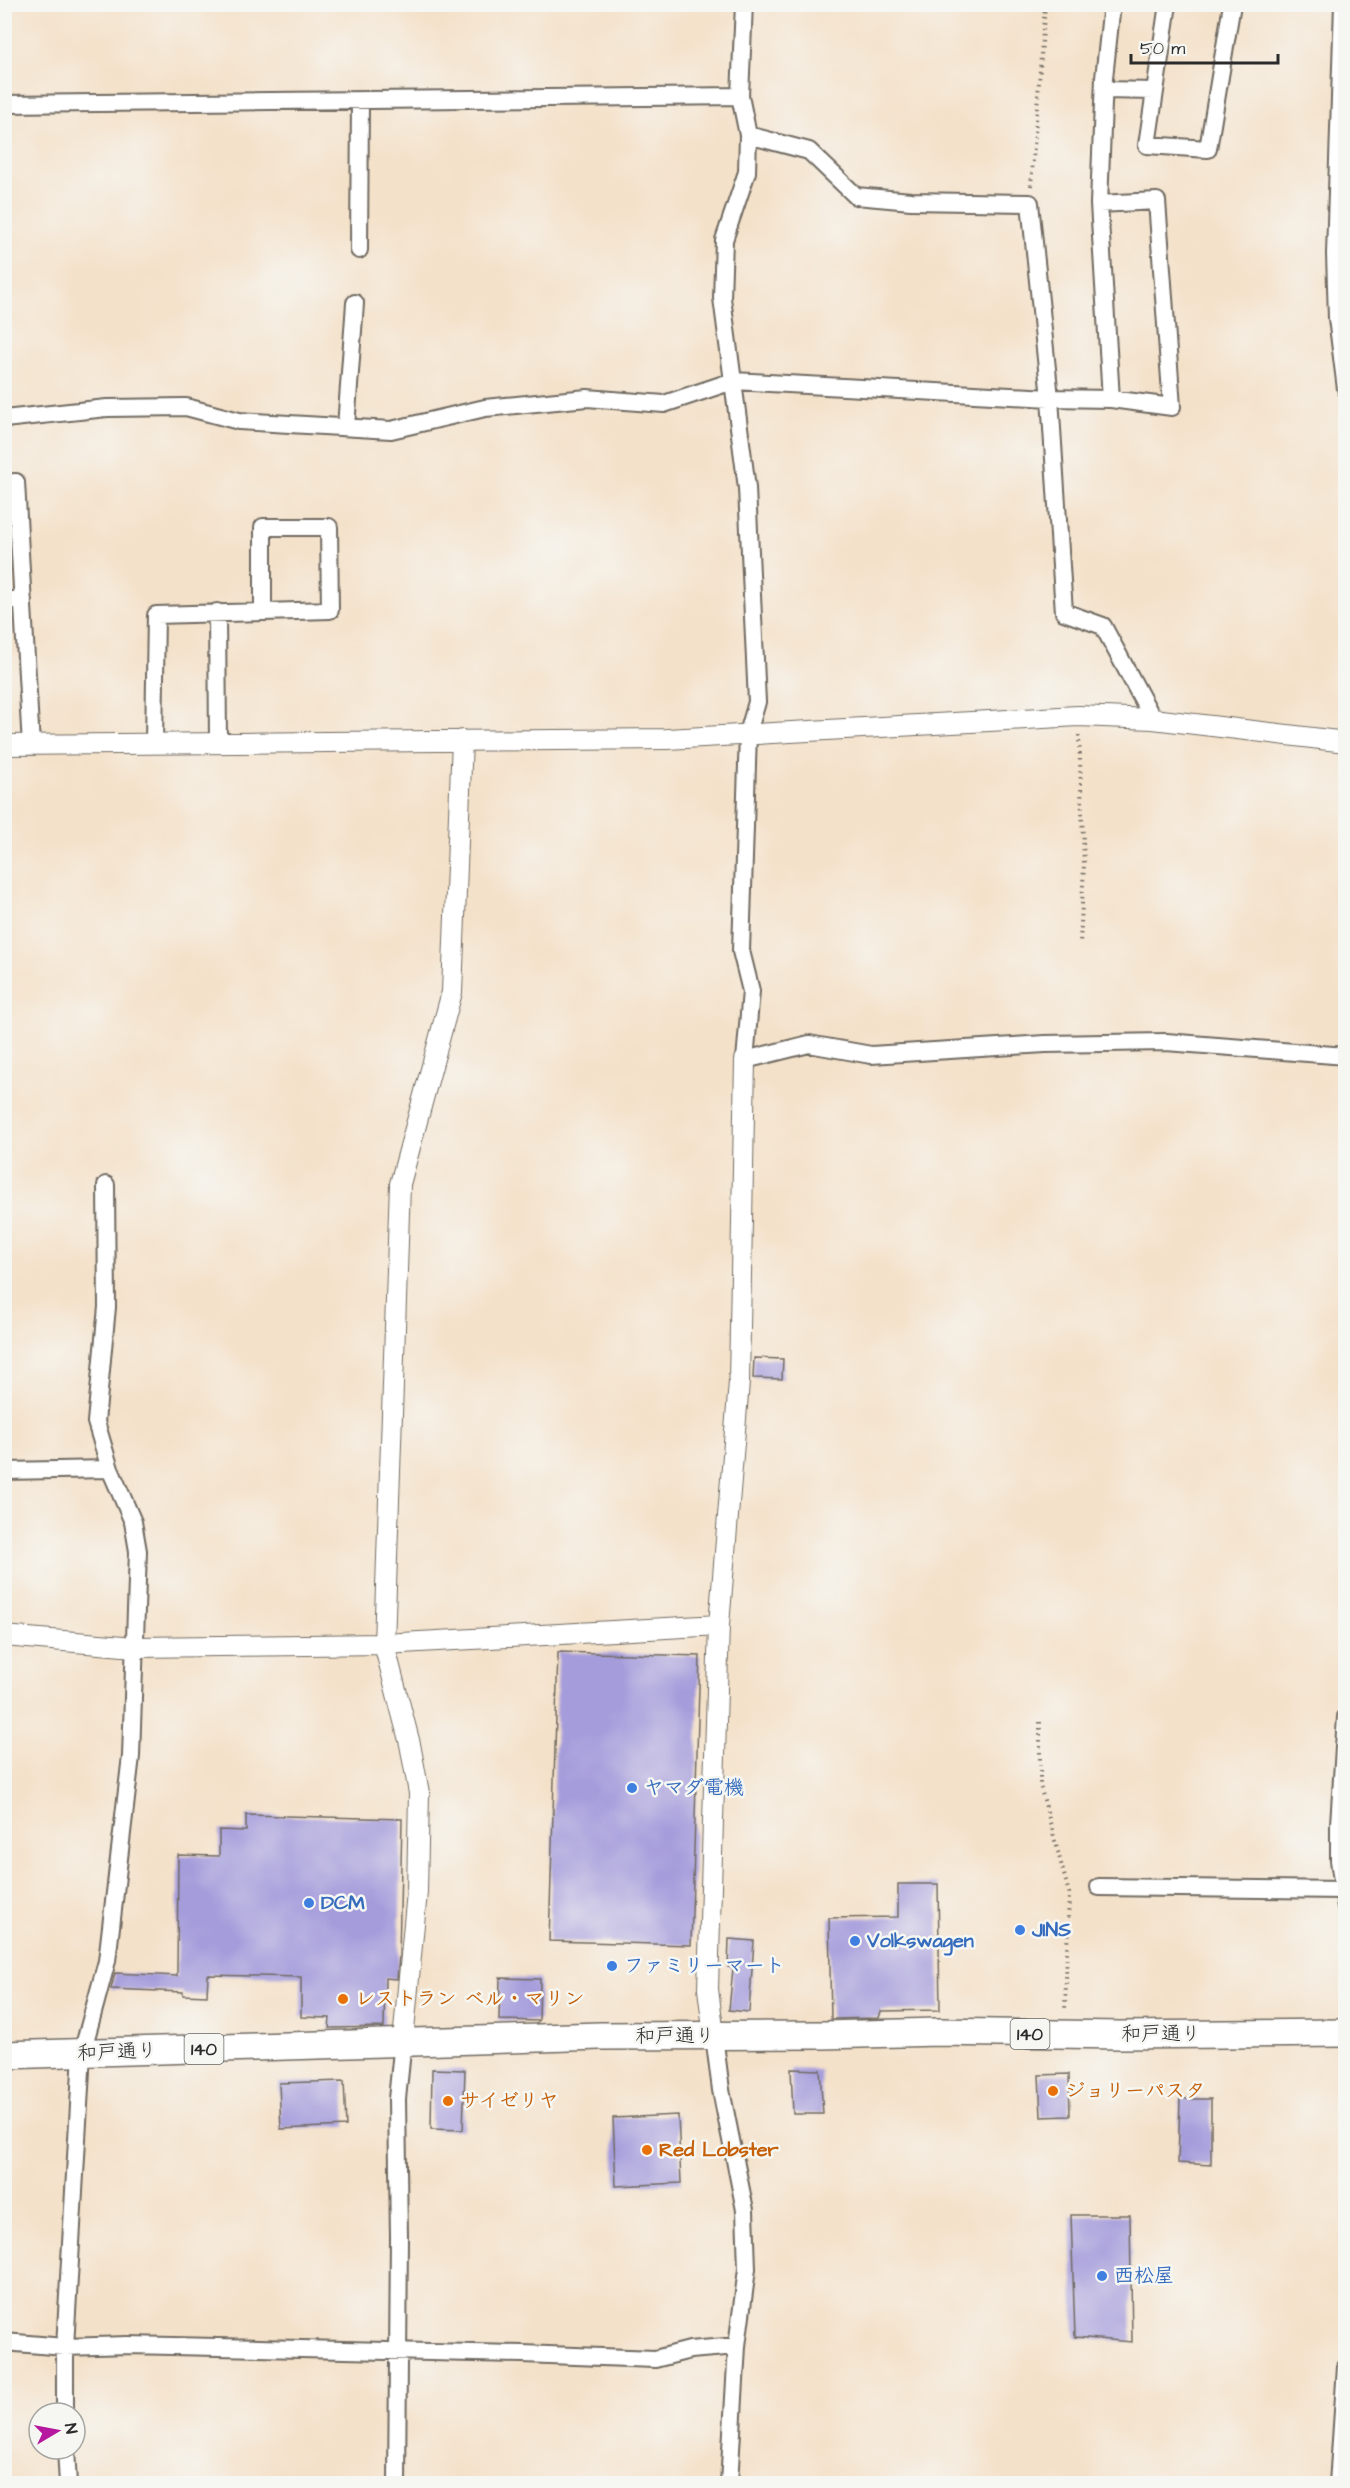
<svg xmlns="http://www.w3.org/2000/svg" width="1350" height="2488" font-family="'Architects Daughter','Klee One',sans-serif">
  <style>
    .building { fill: #a59cdb }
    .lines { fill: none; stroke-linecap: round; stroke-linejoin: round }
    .minor-casing { stroke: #716b62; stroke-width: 20 }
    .tertiary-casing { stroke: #716b62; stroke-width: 22 }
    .trunk-casing { stroke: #716b62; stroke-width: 30 }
    .path { stroke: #716b62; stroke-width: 4; stroke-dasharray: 1.5 4.5; stroke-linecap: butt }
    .minor { stroke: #fff; stroke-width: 16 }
    .tertiary { stroke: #fff; stroke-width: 20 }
    .trunk { stroke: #fff; stroke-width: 27 }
    .shop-dot { fill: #3f7fe0; stroke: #f6f6f2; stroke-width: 2 }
    .food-dot { fill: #e8710a; stroke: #f6f6f2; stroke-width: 2 }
    .labels { text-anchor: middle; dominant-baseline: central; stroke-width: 5; stroke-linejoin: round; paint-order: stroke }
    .shield { fill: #f6f6f2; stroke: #686867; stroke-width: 1.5 }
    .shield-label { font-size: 18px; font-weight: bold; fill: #2b2b2b }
    .shop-label { font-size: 20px; font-weight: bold; fill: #366cbe; stroke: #f6f6f2; text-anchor: start }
    .food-label { font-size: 20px; font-weight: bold; fill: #c56008; stroke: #f6f6f2; text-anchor: start }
    .street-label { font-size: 20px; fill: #2b2b2b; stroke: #f6f6f2 }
  </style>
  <rect width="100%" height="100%" fill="#f6f6f2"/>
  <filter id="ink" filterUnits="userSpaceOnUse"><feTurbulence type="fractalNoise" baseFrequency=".0167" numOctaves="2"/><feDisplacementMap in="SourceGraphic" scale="12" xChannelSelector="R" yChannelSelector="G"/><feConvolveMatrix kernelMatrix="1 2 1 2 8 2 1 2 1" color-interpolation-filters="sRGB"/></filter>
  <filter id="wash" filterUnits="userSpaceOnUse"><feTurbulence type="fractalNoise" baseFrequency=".008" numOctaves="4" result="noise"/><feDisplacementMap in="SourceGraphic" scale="24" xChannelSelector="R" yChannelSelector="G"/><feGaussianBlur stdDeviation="1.35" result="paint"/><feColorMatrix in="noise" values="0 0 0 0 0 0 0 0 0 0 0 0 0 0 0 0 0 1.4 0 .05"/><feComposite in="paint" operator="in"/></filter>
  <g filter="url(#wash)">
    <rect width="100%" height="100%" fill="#f4e1c9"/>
    <g id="blocks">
      <path class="building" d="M 754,1358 L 783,1359 L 782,1379 L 753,1378 Z
        M 558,1652 L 700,1656 L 691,1945 L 549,1941 Z
        M 246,1815 L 402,1819 L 399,1956 L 397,1979 L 385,1978 L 384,2027 L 329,2028 L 330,2018 L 301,2017 L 301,1977 L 208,1975 L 207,1996 L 183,1995 L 183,1992 L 111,1989 L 115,1973 L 177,1976 L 178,1855 L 219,1856 L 219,1830 L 246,1831 Z
        M 898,1884 L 938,1884 L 940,2010 L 881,2011 L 879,2018 L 831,2019 L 829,1918 L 898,1917 Z
        M 729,1939 L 754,1941 L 749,2012 L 729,2010 L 733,1968 L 728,1967 Z
        M 500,1978 L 540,1979 L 539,2021 L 499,2020 Z
        M 432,2069 L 465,2070 L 463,2130 L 431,2129 Z
        M 791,2069 L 820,2070 L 823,2114 L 793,2114 Z
        M 1069,2074 L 1070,2116 L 1041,2117 L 1039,2075 Z
        M 344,2081 L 346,2126 L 281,2129 L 279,2083 Z
        M 1180,2099 L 1211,2099 L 1211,2165 L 1178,2163 Z
        M 678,2115 L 681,2183 L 616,2186 L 613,2118 Z
        M 1071,2215 L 1130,2215 L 1132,2342 L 1075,2337 Z"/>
    </g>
  </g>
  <g filter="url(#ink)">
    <use href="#blocks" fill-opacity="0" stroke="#716b62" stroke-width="1.5"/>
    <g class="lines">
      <g class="minor-casing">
        <path id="minor" d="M 744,4 L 740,96 L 748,135 L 747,172 L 724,240 L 722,298 L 747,488 L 757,702 L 748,733 L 741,951 L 751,991 L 745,1060 L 809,1044 L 871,1055 L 1045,1044 L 1166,1042 L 1346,1056
          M 1168,4 L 1147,145 L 1208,149 L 1232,4
          M 1343,4 L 1335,254 L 1337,318 L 1346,389
          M 1104,90 L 1155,91
          M 4,104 L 740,96
          M 748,135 L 809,151 L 856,196 L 911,201 L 1030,203 L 1050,398 L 1064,612 L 1103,626 L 1153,719
          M 1099,204 L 1157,201 L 1172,407 L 1111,399
          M 359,250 L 360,101
          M 4,419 L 107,408 L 186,407 L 239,421 L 391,430 L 485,408 L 587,398 L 664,404 L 733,381 L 1050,398 L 1111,399 L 1099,204 L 1104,78 L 1112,4
          M 346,427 L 355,303
          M 4,483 L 16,482 L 31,746
          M 4,600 L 23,600
          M 217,612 L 218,742
          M 154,743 L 156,615 L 330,610 L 329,527 L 263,527 L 263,611
          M 4,1471 L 110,1469
          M 1346,1717 L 1339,1824 L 1339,1860 L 1346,1907
          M 1099,1887 L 1344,1890
          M 714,2036 L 721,2090 L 745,2210 L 747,2269 L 737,2346 L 729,2484
          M 4,2342 L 65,2347 L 127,2345 L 522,2354 L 655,2359 L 690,2350 L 737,2346
          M 65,2413 L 65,2347 L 82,2053 L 107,1961 L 131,1756 L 138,1551 L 133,1522 L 110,1469 L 96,1422 L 107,1307 L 106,1185
          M 66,2449 L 68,2484
          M 397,2484 L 399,2237 L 397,2099 L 403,2041
          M 1338,2484 L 1346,2367"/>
      </g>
      <g class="tertiary-casing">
        <path id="tertiary" d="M 4,745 L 667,739 L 1078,716 L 1153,719 L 1346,742
          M 4,1636 L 135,1647 L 384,1644 L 719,1625
          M 714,2036 L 708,1989 L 714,1787 L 719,1625 L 739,1382 L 745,1060
          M 403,2041 L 417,1892 L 419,1793 L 410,1744 L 384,1644 L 400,1184 L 452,992 L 462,740"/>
      </g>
      <g class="trunk-casing">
        <path id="trunk" d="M 4,2055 L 600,2036 L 823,2035 L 939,2032 L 1120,2035 L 1346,2033"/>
      </g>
      <path class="path" d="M 1031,186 L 1045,4
        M 1079,735 L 1084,865 L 1080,943
        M 1040,1722 L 1040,1785 L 1069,1893 L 1065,2011"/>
      <use href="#minor" class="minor"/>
      <use href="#tertiary" class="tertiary"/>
      <use href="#trunk" class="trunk"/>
    </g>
  </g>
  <g class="shop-dot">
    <circle cx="632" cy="1788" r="6"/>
    <circle cx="309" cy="1903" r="6"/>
    <circle cx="1020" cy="1930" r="6"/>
    <circle cx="855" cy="1941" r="6"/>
    <circle cx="612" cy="1966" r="6"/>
    <circle cx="1102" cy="2276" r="6"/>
  </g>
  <g class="food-dot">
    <circle cx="343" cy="1999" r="6"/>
    <circle cx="1053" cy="2091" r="6"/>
    <circle cx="448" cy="2101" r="6"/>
    <circle cx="647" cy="2150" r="6"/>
  </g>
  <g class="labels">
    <g class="shield">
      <rect x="1010.5" y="2019" width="39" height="30" rx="4.5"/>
      <rect x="184.5" y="2034" width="39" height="30" rx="4.5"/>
    </g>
    <g class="shield-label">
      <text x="1030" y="2034">140</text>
      <text x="204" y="2049">140</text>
    </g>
    <g class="shop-label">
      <text x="644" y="1788">ヤマダ電機</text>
      <text x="321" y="1903">DCM</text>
      <text x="1032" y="1930">JINS</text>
      <text x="867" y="1941">Volkswagen</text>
      <text x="624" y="1966">ファミリーマート</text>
      <text x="1114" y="2276">西松屋</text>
    </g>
    <g class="food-label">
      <text x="355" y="1999">レストラン ベル・マリン</text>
      <text x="1065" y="2091">ジョリーパスタ</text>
      <text x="460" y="2101">サイゼリヤ</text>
      <text x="659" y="2150">Red Lobster</text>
    </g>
    <g class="street-label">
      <text x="1161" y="2034">和戸通り</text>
      <text x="675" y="2036">和戸通り</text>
      <text transform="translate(117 2052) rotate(-2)">和戸通り</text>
    </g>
  </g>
  <rect width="1350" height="2488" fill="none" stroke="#f6f6f2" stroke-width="24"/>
  <g transform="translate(57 2431) rotate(80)"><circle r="28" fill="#f6f6f2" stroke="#a5a5a2" stroke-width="1.5"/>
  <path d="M0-4.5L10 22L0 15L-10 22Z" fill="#b5179e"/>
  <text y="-9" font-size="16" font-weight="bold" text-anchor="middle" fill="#2b2b2b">N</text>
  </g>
  <path d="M1131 54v9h147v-9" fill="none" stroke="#2b2b2b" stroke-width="3"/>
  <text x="1140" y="54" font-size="18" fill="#2b2b2b" stroke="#f6f6f2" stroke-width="4.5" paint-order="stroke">50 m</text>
</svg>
